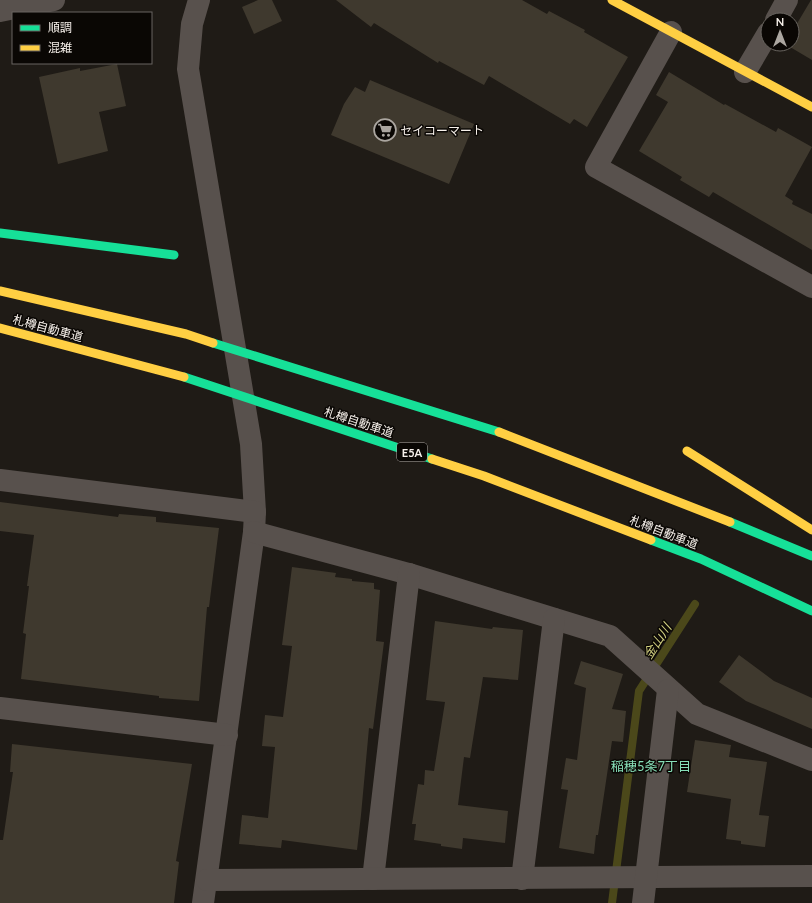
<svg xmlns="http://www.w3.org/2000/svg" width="812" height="903" font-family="Lato,'Noto Sans JP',sans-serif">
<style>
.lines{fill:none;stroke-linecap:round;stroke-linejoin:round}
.stream{stroke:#4b481a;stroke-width:8}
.building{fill:#3f392e}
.street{stroke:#58514d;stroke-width:22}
.fast{stroke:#16e098;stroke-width:9}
.slow{stroke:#ffcf43;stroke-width:9}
.labels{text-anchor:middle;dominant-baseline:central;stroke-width:3;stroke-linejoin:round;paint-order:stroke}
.shield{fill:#0a0704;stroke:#b0aba6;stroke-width:1}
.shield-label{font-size:11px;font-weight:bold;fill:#f7f1eb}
.poi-label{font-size:12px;fill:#f7f1eb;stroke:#0a0704;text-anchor:start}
.street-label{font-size:12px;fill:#f7f1eb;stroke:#0a0704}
.water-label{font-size:13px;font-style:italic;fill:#d1cf80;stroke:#0a0704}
.neighbourhood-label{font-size:13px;fill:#87deb8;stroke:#0a0704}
</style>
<rect width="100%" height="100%" fill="#1f1b16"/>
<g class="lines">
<path class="stream" d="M612 903 639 691 695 604"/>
</g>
<g class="building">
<path d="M258 0H272L282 21 254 34 242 7Z"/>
<path d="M336 0H522L547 14 549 11 585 30 584 32 628 57 587 127 574 119 570 124 489 76 484 85 439 61 438 63 374 23 371 27Z"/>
<path d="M811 0H812V60L785 44H792V32Z"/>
<path d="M117 64 126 106 99 112 108 151 58 164 39 77 80 68V71Z"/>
<path d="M669 72 724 105 725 104 776 132 778 128 812 147 785 196 793 201 792 204 812 214V250L713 192 709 197 680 180 682 177 639 151 668 102 656 95Z"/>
<path d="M370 80 474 124 449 184 331 135 344 104 355 87 365 92Z"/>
<path d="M0 502 118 517 119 514 156 517V522L219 528 209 607H207L199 701 159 698V696L21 679 26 634 23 633 29 586H27L34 535 0 531Z"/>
<path d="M292 567 336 573 335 577 352 579V581L374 583V589L380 590 376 641 384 642 373 729 369 728 361 815 357 850 282 840 281 848 239 844 242 815 268 818 275 747 262 746 265 715 283 717 292 646 282 645Z"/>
<path d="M435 621 492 629 493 627 523 630 518 680 483 677 470 758 464 757 458 805 508 811 505 843 463 838 462 849 441 846V844L414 840 416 824H412L418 784 424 785 425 770 434 771 445 702 426 700Z"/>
<path d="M739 655 774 681 812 698V729L746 701 719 682Z"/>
<path d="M581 661 623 674 612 709 626 711 623 742 612 741 598 835H596L594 854 559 848 568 790 561 789 566 758 577 760 586 688 574 684Z"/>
<path d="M695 740 731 745 729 757 767 762 759 815 769 816 765 847 741 844V841L726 839 731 799 687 792Z"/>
<path d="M12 744 192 764 176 861 179 862 174 903H0V840H3L13 772H10Z"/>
</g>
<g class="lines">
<g class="street">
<path d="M199 0 192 24 188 69 251 444 255 512 254 532 203 903"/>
<path d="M0 11 54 0"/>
<path d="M776 20 787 0"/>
<path d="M671 32 596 167 812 287"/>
<path d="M745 72 768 33"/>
<path d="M0 480 255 512"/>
<path d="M254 532 409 574 610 636 697 714 812 760"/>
<path d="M0 708 227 735"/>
<path d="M373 879 409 574"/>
<path d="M522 879 554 619"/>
<path d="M207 880 812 876"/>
<path d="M643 903 668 690"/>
</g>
<g class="fast">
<path d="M0 233 174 255"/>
<path d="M213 343 499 432"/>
<path d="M184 377 432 459"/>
<path d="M730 522 812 556"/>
<path d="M651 540 701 559 812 611"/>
</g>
<g class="slow">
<path d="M612 0 812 107"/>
<path d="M0 291 186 334 213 343"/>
<path d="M0 328 184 377"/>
<path d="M499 432 730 522"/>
<path d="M687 451 812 530"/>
<path d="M432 459 484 476 651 540"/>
</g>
</g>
<defs>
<g id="supermarket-ring" transform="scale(1.15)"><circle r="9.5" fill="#0a0704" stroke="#aba6a0" stroke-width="1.5"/><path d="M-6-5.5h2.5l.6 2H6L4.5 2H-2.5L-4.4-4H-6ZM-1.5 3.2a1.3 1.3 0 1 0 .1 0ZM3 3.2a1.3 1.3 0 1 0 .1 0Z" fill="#aba6a0"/></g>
</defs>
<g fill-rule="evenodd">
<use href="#supermarket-ring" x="385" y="130"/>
</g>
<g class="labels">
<rect class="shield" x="397" y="443" width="30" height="18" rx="3"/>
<g class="shield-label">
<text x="412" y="452">E5A</text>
</g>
<g class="poi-label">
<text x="400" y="130">セイコーマート</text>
</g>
<g class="street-label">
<text transform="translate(48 328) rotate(15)">札樽自動車道</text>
<text transform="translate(359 422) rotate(18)">札樽自動車道</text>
<text transform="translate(664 532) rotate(21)">札樽自動車道</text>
</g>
<g class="water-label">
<text transform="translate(657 641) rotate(-57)">金山川</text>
</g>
<g class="neighbourhood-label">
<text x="651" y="766">稲穂5条7丁目</text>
</g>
</g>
<rect x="12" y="12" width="140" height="52" fill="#0a0704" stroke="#696560"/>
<rect x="20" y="25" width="20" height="6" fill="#16e098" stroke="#696560"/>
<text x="48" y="32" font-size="12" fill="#f7f1eb">順調</text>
<rect x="20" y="45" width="20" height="6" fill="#ffcf43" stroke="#696560"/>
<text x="48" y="52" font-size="12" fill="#f7f1eb">混雑</text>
<g transform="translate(780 32)"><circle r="19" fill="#0a0704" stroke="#696560"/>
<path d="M0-3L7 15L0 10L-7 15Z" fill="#aba6a0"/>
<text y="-6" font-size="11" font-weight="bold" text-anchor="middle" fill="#f7f1eb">N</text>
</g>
</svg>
